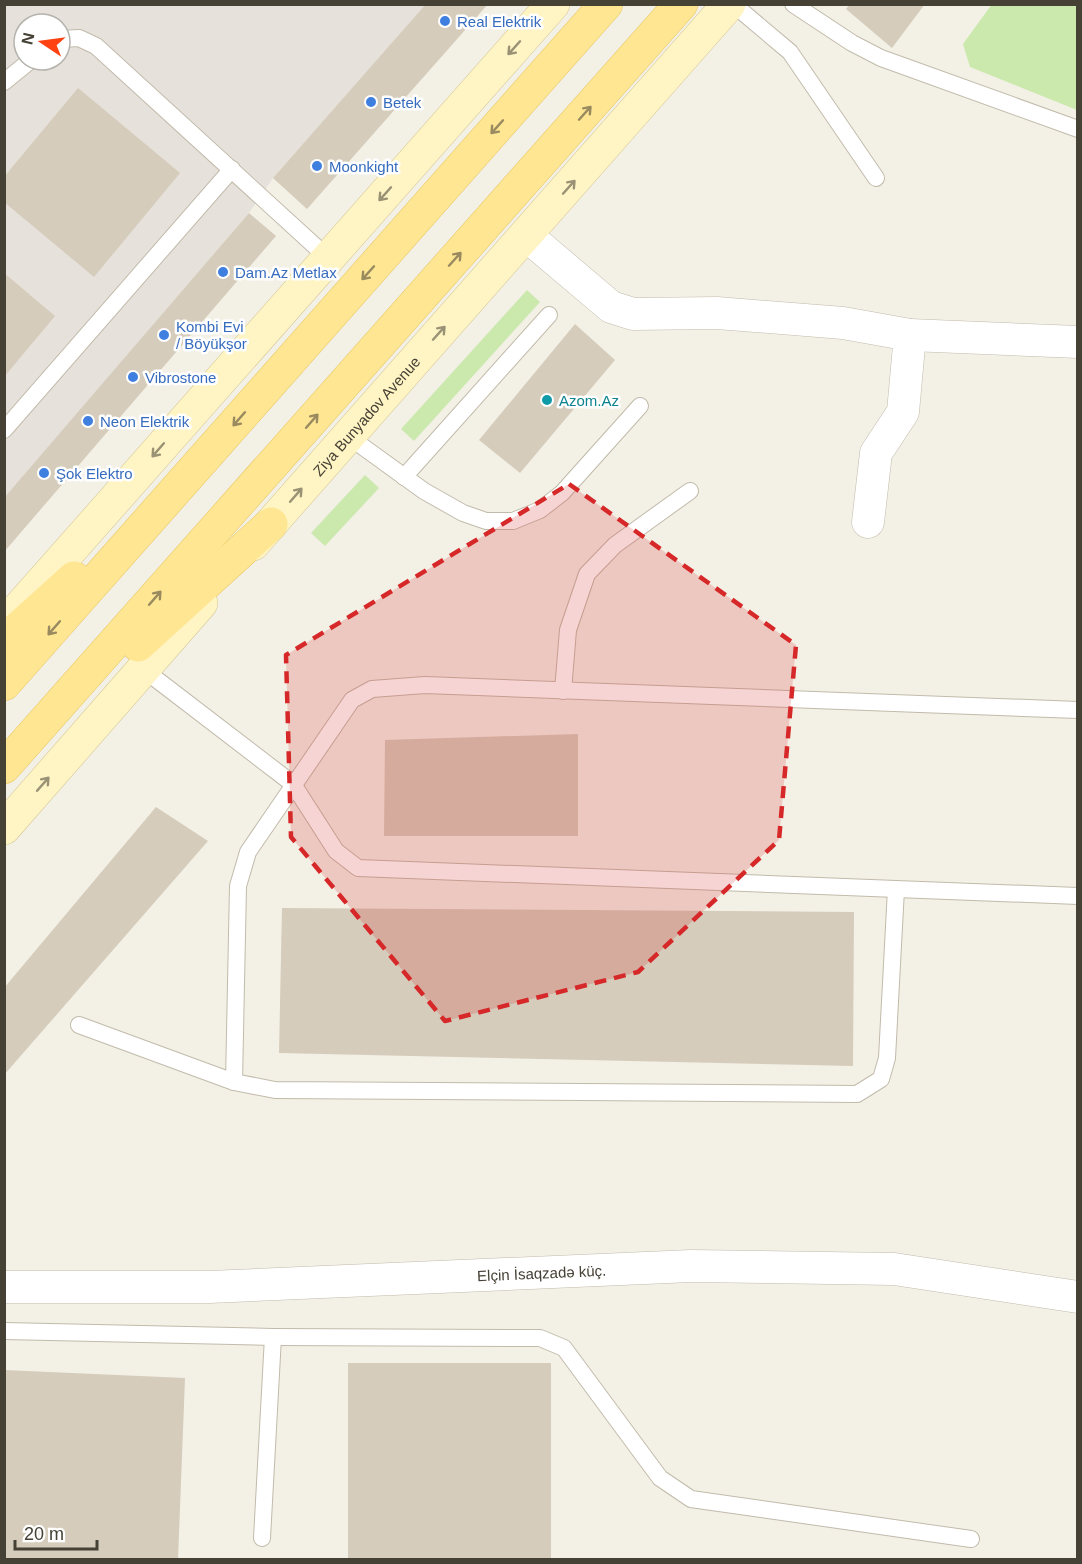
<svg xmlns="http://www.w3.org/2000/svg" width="1082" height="1564" font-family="Arial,sans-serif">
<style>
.industrial{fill:#e6e1db;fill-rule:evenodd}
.green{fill:#cbe9ad}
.building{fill:#d5ccbb}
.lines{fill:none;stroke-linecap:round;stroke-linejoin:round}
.service-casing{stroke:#c2bbab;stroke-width:18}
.minor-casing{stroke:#c2bbab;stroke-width:33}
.secondary-casing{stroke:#d5c794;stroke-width:34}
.primary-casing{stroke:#e7c660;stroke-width:34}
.service{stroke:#fff;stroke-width:16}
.minor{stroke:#fff;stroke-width:32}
.secondary{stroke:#fff4c4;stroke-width:33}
.primary{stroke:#ffe693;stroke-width:33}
.oneway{stroke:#999275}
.oneway2{stroke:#998b5f}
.marked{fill:#d62828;fill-opacity:0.2;stroke:#d62828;stroke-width:4.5;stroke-dasharray:12 8;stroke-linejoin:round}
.shop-dot{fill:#3f7fe0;stroke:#fff;stroke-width:2}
.culture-dot{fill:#0f9aa8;stroke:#fff;stroke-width:2}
.labels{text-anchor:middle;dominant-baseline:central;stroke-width:5;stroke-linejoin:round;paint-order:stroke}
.shop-label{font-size:15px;fill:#366cbe;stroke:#fff;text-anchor:start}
.culture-label{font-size:15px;fill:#0d838f;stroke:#fff;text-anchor:start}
.street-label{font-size:15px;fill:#464135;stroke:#fff}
</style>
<rect width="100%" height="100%" fill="#f3f0e6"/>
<path class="industrial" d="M5 5H426L273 178 249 213 5 498ZM24 24H60V60H24Z"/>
<g class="green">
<path d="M992 4 1077 5V110L970 67 963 44Z"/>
<path d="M527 290 540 302 414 441 401 429Z"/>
<path d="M365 475 379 488 325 546 311 533Z"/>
</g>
<g class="building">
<path d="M426 4H488L307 209 273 178Z"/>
<path d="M850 4H925L892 48 846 9Z"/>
<path d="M78 88 180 173 94 277 4 202V177Z"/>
<path d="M249 213 276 236 4 552V498Z"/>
<path d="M4 273 55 316 4 377Z"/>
<path d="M575 324 615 360 520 473 479 440Z"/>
<path d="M578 734V836H384L385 740Z"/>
<path d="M156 807 208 841 4 1075V988Z"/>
<path d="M282 908 854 912 853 1066 279 1053Z"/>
<rect x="348" y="1363" width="203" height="197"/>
<path d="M4 1370 185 1378 178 1560H4Z"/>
</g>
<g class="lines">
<g class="service-casing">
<g id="service">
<path d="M733 4 790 52 876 178"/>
<path d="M793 4 852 43 881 58 1078 129"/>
<path d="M60 39 79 38 96 46 328 258"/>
<path d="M4 82 31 60"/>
<path d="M4 430 232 169"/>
<path d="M348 436 424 491 463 513 486 521H513L540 510 562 493 640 406"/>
<path d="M404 477 549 315"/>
<path d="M143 669 293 784 336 851 358 868 1078 896"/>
<path d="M563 691 568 630 587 574 615 545 690 491"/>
<path d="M79 1025 234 1082 275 1090 857 1094 881 1079 887 1058 896 889"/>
<path d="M234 1082 238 886 248 852 352 700 372 689 425 685 1078 710"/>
<path d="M4 1331 273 1337 540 1338 564 1348 660 1478 691 1499 971 1539"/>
<path d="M262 1538 273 1337"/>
</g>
</g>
<g class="minor-casing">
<g id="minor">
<path d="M526 235 611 307 633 314 717 313 843 323 910 335 1078 342"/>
<path d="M868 522 876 453 903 412 910 335"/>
<path id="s1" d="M4 1287H209L691 1266 894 1269 1078 1297"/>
</g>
</g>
<g class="secondary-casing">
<g id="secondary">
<path id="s2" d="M253 544 729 4"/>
<path d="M4 625 553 4"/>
<path d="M4 828 201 603"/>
</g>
</g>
<g class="primary-casing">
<g id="primary">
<path d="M4 641 74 578"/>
<path d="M138 645 271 524"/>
<path d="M4 684 606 4"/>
<path d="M4 767 681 4"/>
</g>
</g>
<use href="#service" class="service"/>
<use href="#minor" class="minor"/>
<use href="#secondary" class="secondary"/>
<use href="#primary" class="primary"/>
</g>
<defs><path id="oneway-shaft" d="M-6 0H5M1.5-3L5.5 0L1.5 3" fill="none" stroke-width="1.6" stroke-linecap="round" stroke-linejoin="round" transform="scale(1.5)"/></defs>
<g class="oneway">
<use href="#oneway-shaft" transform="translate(514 48) rotate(132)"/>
<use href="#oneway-shaft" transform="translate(569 187) rotate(-48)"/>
<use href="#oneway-shaft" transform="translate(385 194) rotate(132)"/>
<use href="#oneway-shaft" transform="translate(439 333) rotate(-48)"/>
<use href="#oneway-shaft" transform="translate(158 450) rotate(131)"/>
<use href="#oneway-shaft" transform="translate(296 495) rotate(-49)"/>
<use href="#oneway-shaft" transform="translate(43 784) rotate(-49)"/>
</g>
<g class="oneway2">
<use href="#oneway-shaft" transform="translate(585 113) rotate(-48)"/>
<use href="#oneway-shaft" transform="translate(497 127) rotate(132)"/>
<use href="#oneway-shaft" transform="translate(455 259) rotate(-48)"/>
<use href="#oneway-shaft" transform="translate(368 273) rotate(132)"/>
<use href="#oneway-shaft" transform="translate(239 419) rotate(131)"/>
<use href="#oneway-shaft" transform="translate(312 421) rotate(-49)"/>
<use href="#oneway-shaft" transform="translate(155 598) rotate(-49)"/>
<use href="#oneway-shaft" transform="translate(54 628) rotate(131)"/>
</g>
<path class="marked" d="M569 484 796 645 779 840 638 972 445 1021 291 837 286 655Z"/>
<g class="shop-dot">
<circle cx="445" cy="21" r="6"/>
<circle cx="371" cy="102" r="6"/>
<circle cx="317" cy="166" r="6"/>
<circle cx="223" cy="272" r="6"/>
<circle cx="164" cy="335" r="6"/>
<circle cx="133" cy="377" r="6"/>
<circle cx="88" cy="421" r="6"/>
<circle cx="44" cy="473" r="6"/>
</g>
<circle class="culture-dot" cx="547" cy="400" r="6"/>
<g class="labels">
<g class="shop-label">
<text x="457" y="21">Real Elektrik</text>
<text x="383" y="102">Betek</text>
<text x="329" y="166">Moonkight</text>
<text x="235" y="272">Dam.Az Metlax</text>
<text x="176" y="326">Kombi Evi<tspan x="176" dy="17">/ Böyükşor</tspan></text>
<text x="145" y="377">Vibrostone</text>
<text x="100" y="421">Neon Elektrik</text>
<text x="56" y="473">Şok Elektro</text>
</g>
<g class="culture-label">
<text x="559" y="400">Azom.Az</text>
</g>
<g class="street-label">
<text stroke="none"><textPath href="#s2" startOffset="171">Ziya Bunyadov Avenue</textPath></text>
<text stroke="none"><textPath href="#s1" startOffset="538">Elçin İsaqzadə küç.</textPath></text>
</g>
</g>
<rect width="1082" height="1564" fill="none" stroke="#464135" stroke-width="12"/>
<g transform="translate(42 42) rotate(283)"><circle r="28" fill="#ffffff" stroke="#b5b3ae" stroke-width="1.5"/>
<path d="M0-4.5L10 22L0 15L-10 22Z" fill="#ff4211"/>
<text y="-9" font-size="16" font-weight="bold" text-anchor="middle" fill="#464135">N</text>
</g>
<path d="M15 1540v9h82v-9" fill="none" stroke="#464135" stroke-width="3"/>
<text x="24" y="1540" font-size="18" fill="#464135" stroke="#ffffff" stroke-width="4.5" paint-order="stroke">20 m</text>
</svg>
